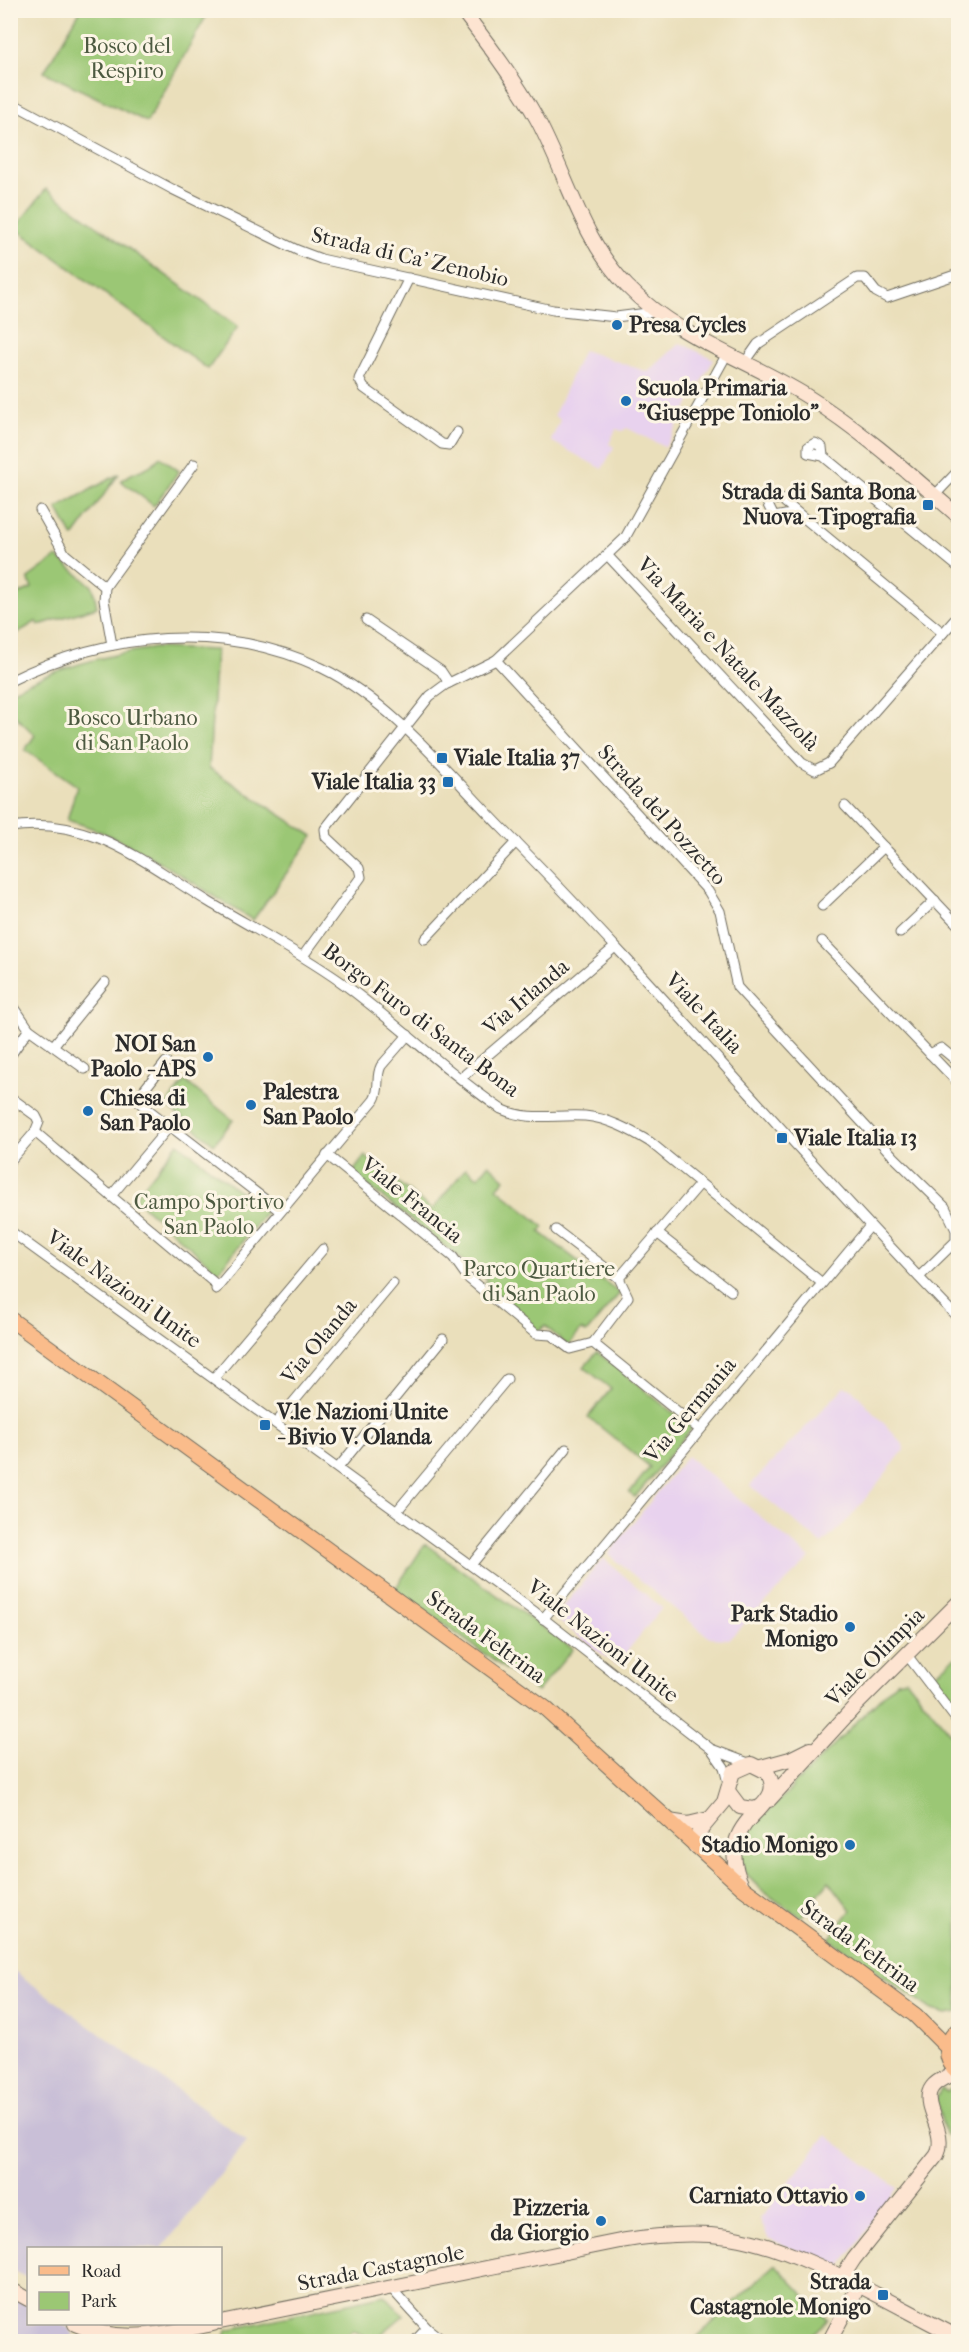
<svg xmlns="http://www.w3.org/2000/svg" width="969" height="2352" font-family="'IM FELL French Canon',serif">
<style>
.built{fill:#e8d2ee}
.industrial{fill:#c9bfd7}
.green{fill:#9bc774;stroke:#637950;stroke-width:1.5}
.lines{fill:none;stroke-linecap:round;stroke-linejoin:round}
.street-casing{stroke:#6e6a5d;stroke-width:11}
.secondary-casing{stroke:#6e6a5d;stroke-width:16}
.primary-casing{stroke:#6e6a5d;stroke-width:17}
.street{stroke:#fff;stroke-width:9}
.secondary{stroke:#fde4d1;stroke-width:14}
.primary{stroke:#fabc8b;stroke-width:15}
.poi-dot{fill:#1f6fb2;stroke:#fcf5e5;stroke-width:2}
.labels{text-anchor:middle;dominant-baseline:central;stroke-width:6;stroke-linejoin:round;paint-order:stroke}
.park-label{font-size:22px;fill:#4d5a41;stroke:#fcf5e5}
.street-label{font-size:22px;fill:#2b2b2b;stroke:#fcf5e5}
.poi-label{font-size:22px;font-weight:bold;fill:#2b2b2b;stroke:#fcf5e5;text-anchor:end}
</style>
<rect width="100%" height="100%" fill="#fcf5e5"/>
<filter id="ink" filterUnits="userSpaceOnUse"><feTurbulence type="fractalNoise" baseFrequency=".0167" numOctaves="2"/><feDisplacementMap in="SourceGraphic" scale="12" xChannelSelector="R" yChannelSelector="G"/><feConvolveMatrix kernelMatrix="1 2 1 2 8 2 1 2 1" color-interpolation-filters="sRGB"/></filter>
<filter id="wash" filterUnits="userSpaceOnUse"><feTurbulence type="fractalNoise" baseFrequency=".008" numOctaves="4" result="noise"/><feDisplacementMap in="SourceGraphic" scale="24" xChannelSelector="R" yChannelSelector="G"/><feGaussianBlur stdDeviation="1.35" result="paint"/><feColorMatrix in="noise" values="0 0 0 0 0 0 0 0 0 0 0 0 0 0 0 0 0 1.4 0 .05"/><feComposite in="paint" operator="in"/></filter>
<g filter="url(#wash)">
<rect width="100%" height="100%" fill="#eadfbb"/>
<g class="built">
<path d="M680 343 714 359 665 447 627 428 622 431 616 429 609 444 614 447 602 469 551 441 560 420 554 415 583 350 648 372Z"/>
<path d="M844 1387 852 1389 903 1444 904 1450 850 1518 822 1544 750 1485Z"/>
<path d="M687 1456 810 1558 729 1639 710 1638 608 1554Z"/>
<path d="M603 1558 662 1608 616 1665 556 1619V1615Z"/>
<path d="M826 2135 897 2188 839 2269 768 2238 760 2219Z"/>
</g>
<g class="industrial">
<path d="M10 1968 247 2141 162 2248H28V2278L11 2270Z"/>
<path d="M10 2295 28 2305V2324H61L69 2328 76 2341H11Z"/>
</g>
<g class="green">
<path d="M80 11H209L147 122 44 72Z"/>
<path d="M46 189 238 327 208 369 15 228Z"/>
<path d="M160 457 179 471 154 506 121 481C135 468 146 473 160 457Z"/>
<path d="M119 474 73 537 57 508Z"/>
<path d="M57 557 93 587 97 607 39 625 37 621 11 637V597L32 588 28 578Z"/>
<path d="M155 648 216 650 209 768 313 836 253 920C193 885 134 838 67 820L77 786 25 750 35 735 11 712V691C57 668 103 655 155 648Z"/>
<path d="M185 1081 233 1120 214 1144 166 1105Z"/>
<path d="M178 1143 266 1212 218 1272 134 1198Z"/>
<path d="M365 1156 432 1210 466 1168 478 1177 489 1164 505 1179 497 1188 544 1227 540 1232 620 1293 586 1333 581 1330 568 1346 545 1326 538 1332 483 1286 487 1280 352 1173Z"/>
<path d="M597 1352 692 1428 635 1497 629 1493 650 1467 588 1417 611 1389 584 1367Z"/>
<path d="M425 1544 573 1649 537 1692 395 1589Z"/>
<path d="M958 1655V1708L933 1676Z"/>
<path d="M906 1679 958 1743V2012L946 2014 932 2010 829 1939 851 1910 829 1881 801 1917C773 1897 722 1874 747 1832L792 1788V1784L800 1779 897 1681Z"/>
<path d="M953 2087 958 2088V2127L948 2136 945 2134 936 2099 941 2089 946 2092Z"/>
<path d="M775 2264 828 2320 806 2341H693Z"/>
<path d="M385 2295 404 2315 373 2341 353 2330 341 2341 224 2342 227 2330Z"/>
</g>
</g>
<g filter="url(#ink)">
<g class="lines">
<g class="street-casing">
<g id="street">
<path d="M10 102 172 189 297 250 321 259 553 310 616 317 655 312"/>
<path d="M409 278 359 379 364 388 442 444 449 445 457 432"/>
<path d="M728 352 625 538 496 660 708 891 720 911 737 987 895 1158 945 1207 956 1230V1241L919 1277"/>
<path d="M746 361 758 344 857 278H865L876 292 887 298 958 274"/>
<path d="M823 456 822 447 815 443 808 447V453L823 456 958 567"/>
<path d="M935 495 958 471"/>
<path d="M40 510 65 554 105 587"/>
<path d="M797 513 774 517 768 505 772 500 781 499 943 633"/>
<path d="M608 556 802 763 815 770 829 763 958 616"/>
<path d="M366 620 441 671 449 683"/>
<path d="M112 645 104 600 105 587 194 464"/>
<path d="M10 681C107 632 223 621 322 668 392 702 448 773 502 828 659 987 802 1158 958 1318"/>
<path d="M845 806 958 925"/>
<path d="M10 827C91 815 144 863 209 902 253 928 299 952 341 982 396 1022 445 1071 501 1109 530 1122 555 1114 585 1116 608 1118 630 1130 650 1142L822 1283"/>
<path d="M822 906 884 847"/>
<path d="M900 933 935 900"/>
<path d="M425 939 516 842"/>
<path d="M822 941 958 1083"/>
<path d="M303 956 361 877 359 868 326 837 325 829 430 696 445 685 496 660"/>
<path d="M10 1001 29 1029 10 1056"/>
<path d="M29 1029 85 1069"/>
<path d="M53 1046 105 982"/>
<path d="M930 1054 941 1048 958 1062"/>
<path d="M166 1062 136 1100 280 1211"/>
<path d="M462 1077 615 947"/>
<path d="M10 1097 36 1116 39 1122 35 1132 10 1161"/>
<path d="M35 1132 218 1286"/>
<path d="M327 1155 453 1257 468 1278 536 1334 551 1335 570 1349 593 1343 699 1429"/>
<path d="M111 1196 169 1127"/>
<path d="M556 1230 619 1278"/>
<path d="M10 1231 535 1612 711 1749 751 1764"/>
<path d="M657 1233 731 1291"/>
<path d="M216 1289 374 1100C381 1089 375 1078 381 1066L408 1035"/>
<path d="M593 1343 628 1297 619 1278 699 1185"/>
<path d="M214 1378 323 1249"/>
<path d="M276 1423 393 1283"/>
<path d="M338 1468 443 1339"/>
<path d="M397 1511 507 1379"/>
<path d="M471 1565 566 1449"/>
<path d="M543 1619 870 1226"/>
<path d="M907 1655 958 1722"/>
<path d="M712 1750 724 1767 728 1783"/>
<path d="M391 2288 427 2328 445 2342"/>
<path d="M414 2342 427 2328"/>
</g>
</g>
<g class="secondary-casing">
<g id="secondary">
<path d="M462 10C489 45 516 81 537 119 567 175 582 240 627 286 676 337 746 359 805 395 860 429 909 473 958 516"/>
<path d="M761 1767 790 1759 810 1749"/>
<path d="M728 1791 740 1807 753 1809 760 1807"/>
<path d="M769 1800 857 1704 958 1603"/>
<path d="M669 1821 688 1824 709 1819"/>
<path d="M695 1846 699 1832 724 1802 733 1772 751 1764 767 1772C792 1812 708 1813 743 1888"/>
<path d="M841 2279 854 2259 937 2155C952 2123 897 2090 958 2073"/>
<path d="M10 2289 28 2299"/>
<path d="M220 2322 620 2241C656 2235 692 2232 729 2237 802 2248 891 2304 958 2337"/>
<path d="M75 2324C120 2345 167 2333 213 2324"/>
<path d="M829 2342 858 2287"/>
</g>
</g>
<g class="primary-casing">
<g id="primary">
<path d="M10 1319 545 1708 743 1888 915 2015 947 2047"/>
<path d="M958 2030C944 2042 944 2060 958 2072"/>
</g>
</g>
<use href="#street" class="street"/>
<use href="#secondary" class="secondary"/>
<use href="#primary" class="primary"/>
</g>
</g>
<g class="poi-dot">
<circle cx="617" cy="325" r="6"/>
<circle cx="626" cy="401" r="6"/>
<rect x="922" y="499" width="12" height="12" rx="3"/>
<rect x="436" y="752" width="12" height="12" rx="3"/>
<rect x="442" y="776" width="12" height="12" rx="3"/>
<circle cx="208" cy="1057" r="6"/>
<circle cx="251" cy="1105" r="6"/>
<circle cx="88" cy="1111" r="6"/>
<rect x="776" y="1132" width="12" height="12" rx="3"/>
<rect x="259" y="1419" width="12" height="12" rx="3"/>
<circle cx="850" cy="1627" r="6"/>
<circle cx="850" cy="1845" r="6"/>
<circle cx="860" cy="2196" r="6"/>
<circle cx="601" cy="2221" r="6"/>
<rect x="877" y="2289" width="12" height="12" rx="3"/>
</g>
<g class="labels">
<g class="park-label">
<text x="127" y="46">Bosco del<tspan x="127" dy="25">Respiro</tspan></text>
<text x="132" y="718">Bosco Urbano<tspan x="132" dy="25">di San Paolo</tspan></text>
<text x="209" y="1202">Campo Sportivo<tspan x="209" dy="25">San Paolo</tspan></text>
<text x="539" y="1269">Parco Quartiere<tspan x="539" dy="25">di San Paolo</tspan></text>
</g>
<g class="street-label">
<text transform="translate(410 257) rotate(13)">Strada di Ca' Zenobio</text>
<text transform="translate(728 654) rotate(47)">Via Maria e Natale Mazzolà</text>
<text transform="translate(662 815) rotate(48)">Strada del Pozzetto</text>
<text transform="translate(526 997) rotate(-40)">Via Irlanda</text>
<text transform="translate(704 1013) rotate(47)">Viale Italia</text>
<text transform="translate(421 1020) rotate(37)">Borgo Furo di Santa Bona</text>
<text transform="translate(412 1200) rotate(39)">Viale Francia</text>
<text transform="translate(124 1289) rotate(36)">Viale Nazioni Unite</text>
<text transform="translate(319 1341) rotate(-50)">Via Olanda</text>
<text transform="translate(690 1410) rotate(-50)">Via Germania</text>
<text transform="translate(486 1637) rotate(36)">Strada Feltrina</text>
<text transform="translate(603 1641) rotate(38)">Viale Nazioni Unite</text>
<text transform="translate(875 1657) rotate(-45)">Viale Olimpia</text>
<text transform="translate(860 1946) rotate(36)">Strada Feltrina</text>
<text transform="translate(381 2268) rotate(-11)">Strada Castagnole</text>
</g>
<g class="poi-label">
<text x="629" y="325" text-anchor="start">Presa Cycles</text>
<text x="638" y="388" text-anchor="start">Scuola Primaria<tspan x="638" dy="25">"Giuseppe Toniolo"</tspan></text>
<text x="916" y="492">Strada di Santa Bona<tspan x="916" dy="25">Nuova - Tipografia</tspan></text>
<text x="454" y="758" text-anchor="start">Viale Italia 37</text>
<text x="436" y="782">Viale Italia 33</text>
<text x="196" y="1044">NOI San<tspan x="196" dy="25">Paolo - APS</tspan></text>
<text x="263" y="1092" text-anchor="start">Palestra<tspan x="263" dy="25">San Paolo</tspan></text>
<text x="100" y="1098" text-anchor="start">Chiesa di<tspan x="100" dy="25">San Paolo</tspan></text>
<text x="794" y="1138" text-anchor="start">Viale Italia 13</text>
<text x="277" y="1412" text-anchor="start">V.le Nazioni Unite<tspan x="277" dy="25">- Bivio V. Olanda</tspan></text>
<text x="838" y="1614">Park Stadio<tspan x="838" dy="25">Monigo</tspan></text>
<text x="838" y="1845">Stadio Monigo</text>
<text x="848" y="2196">Carniato Ottavio</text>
<text x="589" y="2208">Pizzeria<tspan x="589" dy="25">da Giorgio</tspan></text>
<text x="871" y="2282">Strada<tspan x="871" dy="25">Castagnole Monigo</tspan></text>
</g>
</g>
<rect width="969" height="2352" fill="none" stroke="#fcf5e5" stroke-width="36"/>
<rect x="27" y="2247" width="195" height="78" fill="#fcf5e5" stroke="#a8a49b" stroke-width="1.5"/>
<rect x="39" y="2266" width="30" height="9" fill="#fabc8b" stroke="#a8a49b" stroke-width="1.5"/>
<text x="81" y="2277" font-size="18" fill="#2b2b2b">Road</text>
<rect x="39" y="2292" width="30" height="18" fill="#9bc774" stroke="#a8a49b" stroke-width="1.5"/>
<text x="81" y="2307" font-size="18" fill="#2b2b2b">Park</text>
</svg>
